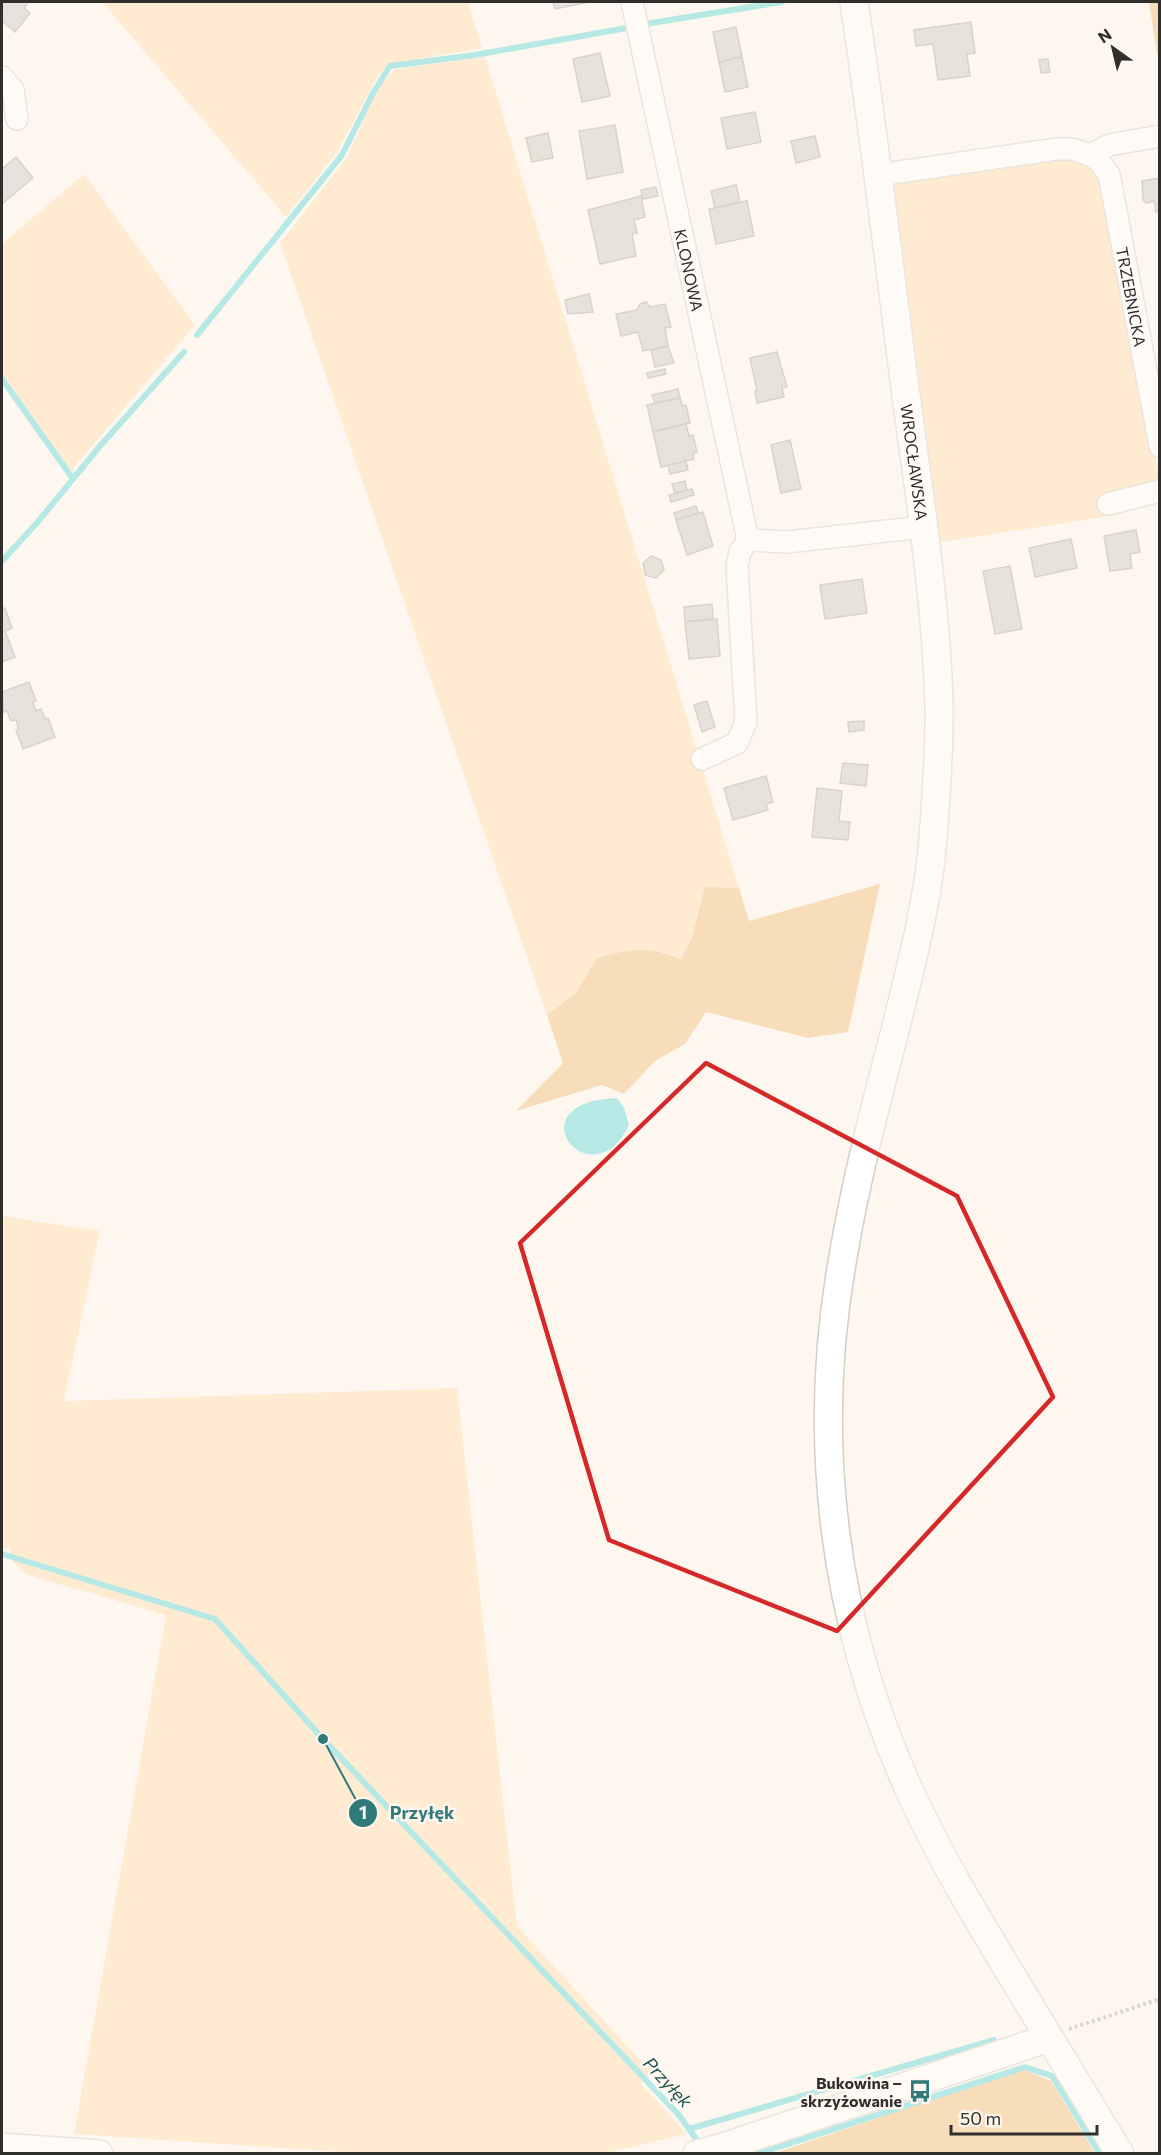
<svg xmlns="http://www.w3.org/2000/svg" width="1161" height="2155" font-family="Commissioner,sans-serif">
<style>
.green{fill:#fedbae}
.forest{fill:#f0bc75}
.water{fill:#60d7d7}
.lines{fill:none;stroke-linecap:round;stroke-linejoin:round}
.stream{stroke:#60d7d7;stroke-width:6}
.building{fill:#cdc7c0;stroke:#aba69f;stroke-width:1.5}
.minor-casing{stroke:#d4cec7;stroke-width:24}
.tertiary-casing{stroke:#d4cec7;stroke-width:30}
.path{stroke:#b3aea9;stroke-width:4;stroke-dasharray:3 3;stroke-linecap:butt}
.minor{stroke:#fff;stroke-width:21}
.tertiary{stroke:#fff;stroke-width:27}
.marked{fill:none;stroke:#d62828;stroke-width:4.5;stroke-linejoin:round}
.labels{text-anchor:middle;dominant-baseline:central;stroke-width:5;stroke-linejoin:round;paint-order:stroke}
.street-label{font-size:16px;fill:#312f2c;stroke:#fdf7f0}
.poi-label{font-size:16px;font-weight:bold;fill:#312f2c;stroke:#fdf7f0;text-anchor:end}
.water-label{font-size:18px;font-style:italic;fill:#1d5151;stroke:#fdf7f0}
.leader{fill:none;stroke:#317a7a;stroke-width:2}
.callout-dot{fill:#317a7a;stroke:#fdf7f0;stroke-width:2}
.mark-label{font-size:18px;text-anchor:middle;font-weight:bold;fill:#fff}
.callout-label{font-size:18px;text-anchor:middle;font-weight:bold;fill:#317a7a;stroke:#fdf7f0;stroke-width:5;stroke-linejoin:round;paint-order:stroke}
</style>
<rect width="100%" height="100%" fill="#fdf7f0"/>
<g class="green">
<path d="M102 2H468L482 48 390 64 378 75 337 153 286 217Z"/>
<path d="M485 57 739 888 705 887 690 942 681 959C650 944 629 950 597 958L576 993 547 1015 280 243 346 159 372 101 384 80 396 69Z"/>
<path d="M1079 155 1104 182 1159 476 1153 485 1104 500 1105 517 941 542 888 190 896 178Z"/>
<path d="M84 174 195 325 74 467 73 473 2 374V244Z"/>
<path d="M2 1216 100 1231 64 1401 457 1388 517 1926 651 2072 640 2083 687 2134 602 2154 355 2153 74 2134 166 1615 24 1574 14 1563 9 1549 2 1547Z"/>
</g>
<g class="forest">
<path d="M1149 2H1159V55H1157Z"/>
<path d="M880 884 848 1032 808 1038 706 1012 685 1044 655 1061 624 1094 602 1085 516 1111 563 1063 547 1015 576 993 597 958C633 949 646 945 681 959L691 940 705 887 739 888 749 921Z"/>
<path d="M1022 2069 1051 2081 1095 2153H775Z"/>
</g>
<path class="water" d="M617 1098 624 1108 629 1125C592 1203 510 1102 617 1098Z"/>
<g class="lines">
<g class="stream">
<path d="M645 24 782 2"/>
<path d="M197 335 342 155 373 93 390 66 475 55 632 27"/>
<path d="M2 379 73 479"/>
<path d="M2 561 36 524 100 446 184 352"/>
<path d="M2 1554 215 1619 323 1739 679 2115 702 2147"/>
<path d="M689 2129 994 2040"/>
<path d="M757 2154 1025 2067 1052 2076 1100 2154"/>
</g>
</g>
<g class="building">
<path d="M2 2H29L24 8 30 13 15 32 2 21Z"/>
<path d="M553 2H590L555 9Z"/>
<path d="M971 22 975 53 967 54 970 76 938 80 933 44 916 46 914 30Z"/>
<path d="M736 27 742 57 719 62 713 32Z"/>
<path d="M600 53 610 96 582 102 573 59Z"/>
<path d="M742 57 748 87 725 92 719 62Z"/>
<path d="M1048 59 1050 72 1041 73 1039 60Z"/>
<path d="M755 112 761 142 727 149 721 118Z"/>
<path d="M615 125 623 172 587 179 579 131Z"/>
<path d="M548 133 553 158 532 162 526 138Z"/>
<path d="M815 136 820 157 796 163 791 141Z"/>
<path d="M16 157 33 178 2 204V169Z"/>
<path d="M1160 178V211L1156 212 1154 201 1146 203 1143 200 1142 181Z"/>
<path d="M736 185 740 202 715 208 711 191Z"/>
<path d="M656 187 658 196 643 199 641 190Z"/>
<path d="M641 196 645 217 634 220 637 233 632 234 636 256 600 264 588 210Z"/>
<path d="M747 201 754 236 716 244 709 209Z"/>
<path d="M589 294 593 312 568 314 565 300Z"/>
<path d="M646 302 650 307 665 304 671 327 665 328 668 346 643 351 638 332 621 336 616 314 637 310 640 304Z"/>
<path d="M668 346 674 363 655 367 651 350Z"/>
<path d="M777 352 787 387 782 388 784 397 757 403 755 391H757L750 358Z"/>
<path d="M665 369 666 374 648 378 647 373Z"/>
<path d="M678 389 680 398 655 404 652 395Z"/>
<path d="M680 398 682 406 686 405 690 423 653 432 647 405Z"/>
<path d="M686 424 689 436 693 435 697 452 693 453 694 459 661 467 653 432Z"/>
<path d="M790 440 801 489 781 493 771 445Z"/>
<path d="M686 461 688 470 670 474 668 465Z"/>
<path d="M685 481 687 490 675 493 672 484Z"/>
<path d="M692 489 694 495 671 502 669 495Z"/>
<path d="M696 506 699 514 676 520 674 513Z"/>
<path d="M703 512 713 546 687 555 676 520Z"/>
<path d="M1136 530 1140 552 1130 554 1132 568 1110 571 1104 536Z"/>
<path d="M1071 539 1077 568 1035 577 1029 548Z"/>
<path d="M651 556 661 560 664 570 656 578 645 575 643 563Z"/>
<path d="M1010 566 1022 629 995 634 983 571Z"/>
<path d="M862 579 867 613 825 619 820 585Z"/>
<path d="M712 604 713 619 685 622 684 607Z"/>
<path d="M5 608 12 628 5 631 15 657 2 662V609Z"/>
<path d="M713 619H717L720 656 689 659 685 622Z"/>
<path d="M29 682 36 701 33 702 36 711 41 709 45 719 48 718 55 737 23 749 16 730 19 729 16 720 11 721 7 711 4 712 2 692Z"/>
<path d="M707 701 715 727 702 732 694 705Z"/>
<path d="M864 721V730L849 732 848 722Z"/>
<path d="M843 763 868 765 866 786 840 783Z"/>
<path d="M766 776 773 802 766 804 768 810 733 820 724 788Z"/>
<path d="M817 788 842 791 839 821 850 822 848 840 812 837Z"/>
</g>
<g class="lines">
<g class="minor-casing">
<g id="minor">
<path id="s1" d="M632 2 748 540 740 552 737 565 746 722 737 743 702 759"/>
<path d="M2 77 13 90 17 119"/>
<path id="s2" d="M1090 155 1098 160 1109 174 1160 446"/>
<path d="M878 175 1057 149H1072L1090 155 1109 145 1160 136"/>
<path d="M1108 504 1160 491"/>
<path d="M748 540 787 542 923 527"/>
</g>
</g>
<g class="tertiary-casing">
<g id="tertiary">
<path id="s3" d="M854 2C873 128 888 254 904 380 918 488 936 596 939 705 940 749 936 795 933 839 928 903 911 965 896 1027 876 1103 856 1179 843 1257 810 1440 833 1624 911 1794 941 1859 978 1920 1015 1981 1050 2038 1085 2096 1120 2154"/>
<path d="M2 2147 99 2154"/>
<path d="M697 2154 720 2148 1049 2038"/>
</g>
</g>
<path class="path" d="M1069 2029 1160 1999"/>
<use href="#minor" class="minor"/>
<use href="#tertiary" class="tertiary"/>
</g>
<path d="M0 0H1161V2155H0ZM706 1063 957 1196 1053 1397 837 1631 609 1540 520 1243Z" fill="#fdf7f0" fill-opacity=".55" fill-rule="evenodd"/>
<path class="marked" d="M706 1063 957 1196 1053 1397 837 1631 609 1540 520 1243Z"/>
<defs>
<g id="bus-bare" transform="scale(1.8)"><path d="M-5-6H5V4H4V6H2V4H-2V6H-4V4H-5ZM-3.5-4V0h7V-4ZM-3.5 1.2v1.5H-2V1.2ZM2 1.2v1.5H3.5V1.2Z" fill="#317a7a" stroke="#fdf7f0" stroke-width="2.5" paint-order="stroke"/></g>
</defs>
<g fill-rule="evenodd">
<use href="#bus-bare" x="920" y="2091"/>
</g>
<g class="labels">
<g class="street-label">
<text stroke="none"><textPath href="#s1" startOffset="274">KLONOWA</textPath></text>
<text stroke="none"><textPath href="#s2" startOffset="152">TRZEBNICKA</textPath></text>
<text stroke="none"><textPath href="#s3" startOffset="464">WROCŁAWSKA</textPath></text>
</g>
<g class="poi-label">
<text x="902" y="2082">Bukowina –<tspan x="902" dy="18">skrzyżowanie</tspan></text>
</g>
<g class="water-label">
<text transform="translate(668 2082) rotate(47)">Przyłęk</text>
</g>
</g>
<path class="leader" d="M323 1739L363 1813"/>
<g class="callout-dot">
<circle cx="323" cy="1739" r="6"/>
<circle cx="363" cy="1813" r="15"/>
</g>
<g class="mark-label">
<text x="363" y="1819">1</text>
</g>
<g class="callout-label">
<text x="422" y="1819">Przyłęk</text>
</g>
<rect width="1161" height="2155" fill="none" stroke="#312f2c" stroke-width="6"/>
<g transform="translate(1113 48) rotate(326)" stroke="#fdf7f0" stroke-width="4.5" paint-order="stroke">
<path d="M0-4.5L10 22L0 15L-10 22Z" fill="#312f2c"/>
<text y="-9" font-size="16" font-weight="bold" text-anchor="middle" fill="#312f2c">N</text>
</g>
<path d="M951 2125v9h146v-9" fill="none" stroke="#312f2c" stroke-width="3"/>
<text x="960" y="2125" font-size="18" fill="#312f2c" stroke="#fdf7f0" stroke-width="4.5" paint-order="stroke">50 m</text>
</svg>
